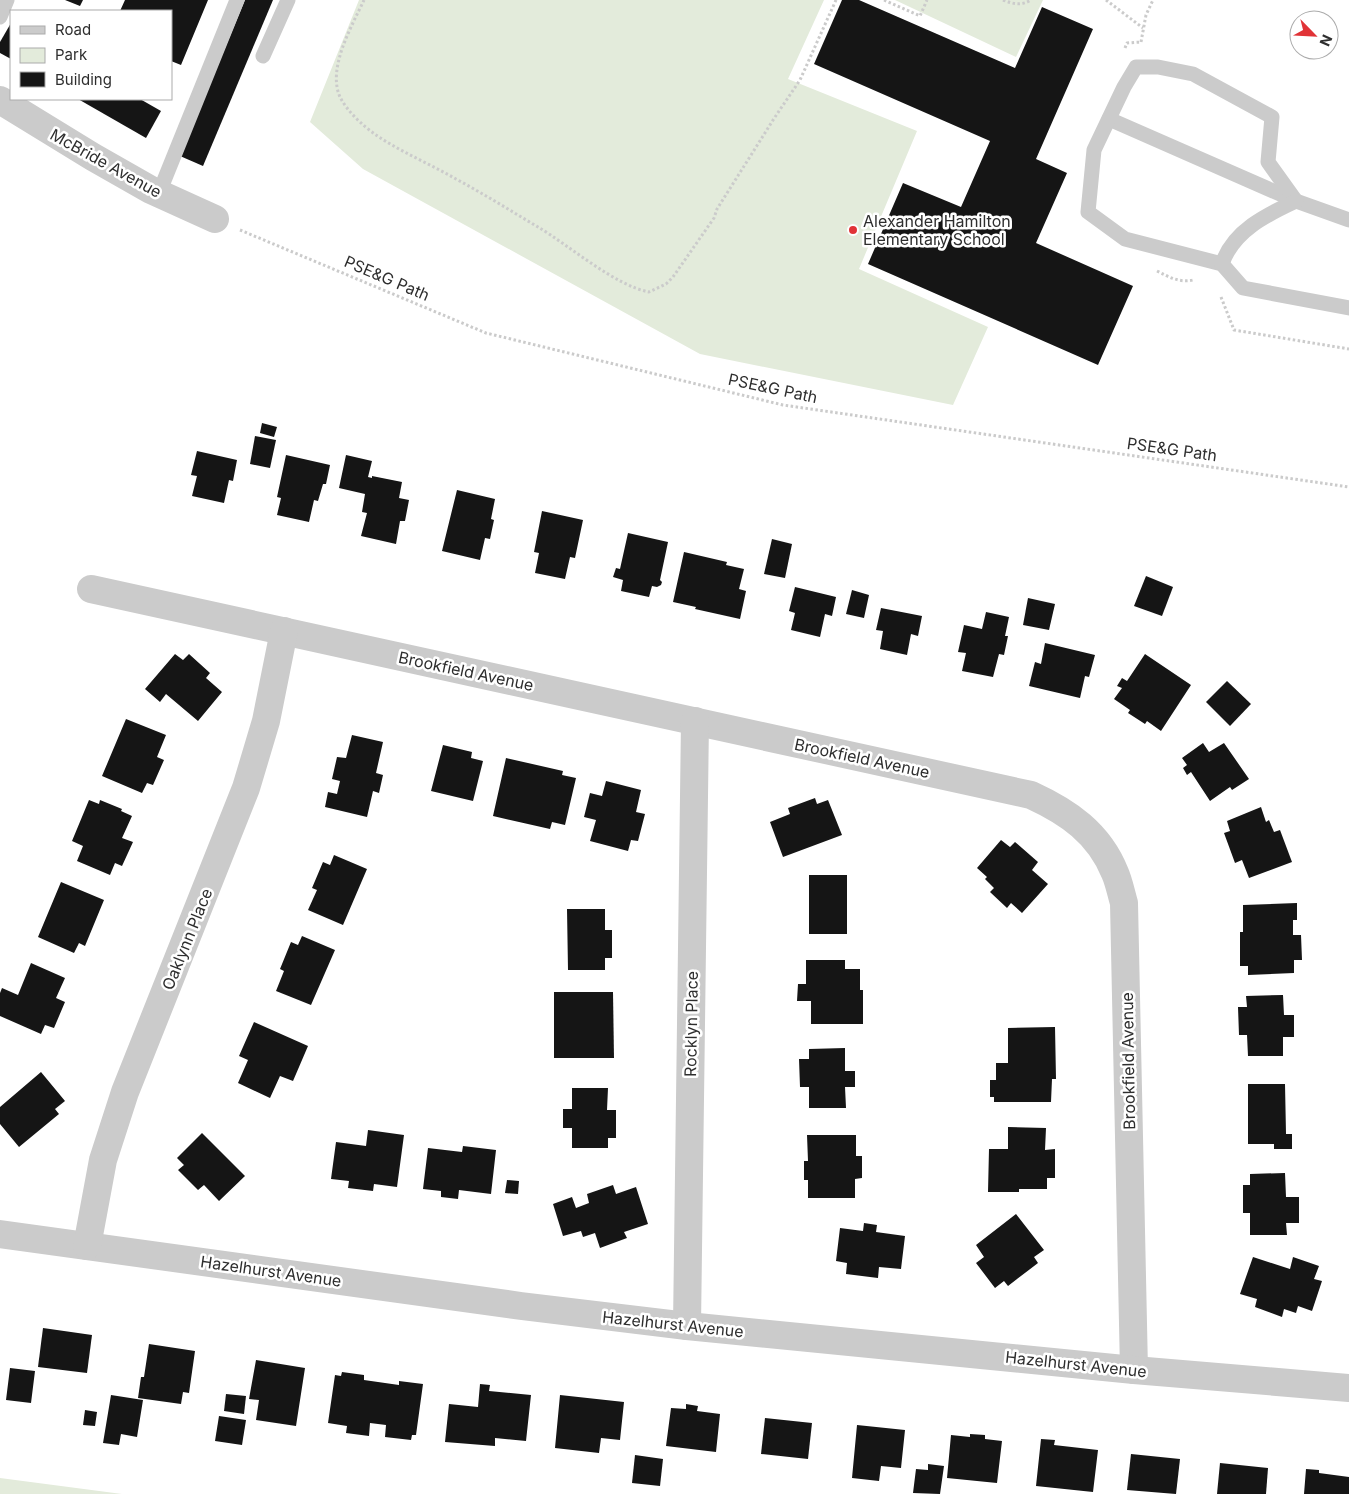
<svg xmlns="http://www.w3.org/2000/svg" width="1349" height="1494" font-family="Inter,sans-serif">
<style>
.green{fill:#e3ebdb}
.building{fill:#151515}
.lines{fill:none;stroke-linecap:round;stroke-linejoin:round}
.path{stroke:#cbcbcb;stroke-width:3;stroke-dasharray:2.5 2.5;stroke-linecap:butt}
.service{stroke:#cbcbcb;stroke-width:15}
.minor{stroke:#cbcbcb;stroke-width:28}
.poi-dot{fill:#e13337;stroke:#fff;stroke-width:2}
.labels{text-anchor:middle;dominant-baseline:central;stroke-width:5;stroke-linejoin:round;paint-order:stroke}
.street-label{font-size:16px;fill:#2e2e2e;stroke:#fff}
.poi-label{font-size:16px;fill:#2e2e2e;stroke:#fff;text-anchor:start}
</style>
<rect width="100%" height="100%" fill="#fff"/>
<g class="green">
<path d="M359 0H824L788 79 917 131 859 269 988 327 953 405 700 354 363 169 310 122Z"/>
<path d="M895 0H1043L1016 57Z"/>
<path d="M0 1478 122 1494H0Z"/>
</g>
<g class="building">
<path d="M65 0H83L80 6Z"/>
<path d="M125 0H208L181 65 171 61V11H120Z"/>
<path d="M245 0H273L203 166 180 156Z"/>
<path d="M842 0H859L1015 68 1042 7 1093 29 1036 159 1067 173 1036 243 1133 286 1098 365 868 264 903 183 961 207 990 141 814 64Z"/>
<path d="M11 23V59L0 53V42Z"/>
<path d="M78 99H140L161 111 146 138Z"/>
<path d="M262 423 277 427 274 437 260 433Z"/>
<path d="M255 436 276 440 270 468 250 464Z"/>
<path d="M197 451 237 460 233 481 229 480 224 503 192 496 197 476 191 475Z"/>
<path d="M286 455 330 465 326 484H323L318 501 314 500 309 522 277 515 281 498 277 497Z"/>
<path d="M346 455 372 461 368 477 372 478V476L402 482 399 498 409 500 405 521H400L396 544 361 536 367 513 362 512 365 494 339 488Z"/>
<path d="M457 490 495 499 491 519 494 520 490 539 485 538 480 560 442 551Z"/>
<path d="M542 511 583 520 575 558 570 557 565 579 535 573 539 553 534 552Z"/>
<path d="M628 533 668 542 660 580 662 582 661 585 657 587 652 586 649 597 621 591 623 580 613 577 616 568 620 569Z"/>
<path d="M772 539 792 544 785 578 764 574Z"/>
<path d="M684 552 727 562 726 565 744 569 739 589 746 591 740 619 695 609 696 607 673 602Z"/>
<path d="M1146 576 1173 587 1162 616 1134 606Z"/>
<path d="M795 587 836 597 832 616 825 614 820 637 791 630 795 613 789 611Z"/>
<path d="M852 590 869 595 864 618 846 614Z"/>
<path d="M1028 598 1055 604 1049 630 1023 625Z"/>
<path d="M881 608 922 616 918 636 911 634 907 655 880 649 883 631 876 630Z"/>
<path d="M986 612 1009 617 1005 636H1008L1004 655 999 654 993 677 962 671 966 653 958 652 964 625 982 629Z"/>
<path d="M1045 643 1095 655 1089 677 1085 676 1080 698 1029 686 1035 662 1041 664Z"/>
<path d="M175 654 183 660 189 654 210 673 206 678 222 692 198 721 166 694 160 702 145 689Z"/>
<path d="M1145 654 1191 685 1161 731 1147 721 1145 724 1128 713 1130 710 1114 699 1122 688 1117 686 1122 678 1127 681Z"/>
<path d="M1227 681 1251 704 1230 726 1206 702Z"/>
<path d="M126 719 166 735 157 757 164 760 153 785 147 783 142 793 102 776Z"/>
<path d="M352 735 383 742 376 773 383 775 379 793 373 791 367 817 325 807 328 792 337 794 340 781 332 779 337 757 346 758Z"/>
<path d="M1203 743 1209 752 1224 743 1249 779 1232 790 1230 787 1210 801 1191 772 1187 775 1183 768 1187 765 1182 758Z"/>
<path d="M443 745 472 752 471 758 483 761 473 801 431 791Z"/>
<path d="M506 758 563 771 562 775 576 778 565 825 552 822 550 829 493 816Z"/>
<path d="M606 781 641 790 636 812 645 814 638 841 631 840 628 851 590 841 596 820 584 817 590 793 602 796Z"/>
<path d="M815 798 817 804 828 800 842 835 783 857 770 822 790 814 788 808Z"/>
<path d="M89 800 99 804 100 800 122 809 121 811 132 816 122 838 133 842 122 866 115 863 110 875 77 861 83 846 72 841Z"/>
<path d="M1261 807 1266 822 1269 820 1274 832 1280 830 1292 862 1249 878 1242 860 1235 863 1224 833 1230 831 1227 821Z"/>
<path d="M1001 840 1010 847 1015 842 1038 862 1032 870 1048 884 1022 913 1011 903 1007 908 990 892 994 888 985 879 987 877 977 868Z"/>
<path d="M334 855 367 869 343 925 308 910 317 890 312 888 323 862 330 865Z"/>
<rect x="809" y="875" width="38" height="59"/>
<path d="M61 882 104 900 85 946 79 943 74 953 38 937Z"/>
<path d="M1297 903V920H1293V935H1301L1302 960H1294V973L1248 975V966H1240V932H1243V905Z"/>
<path d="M567 909H605V930H612V958H605V970H568Z"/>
<path d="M302 936 335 950 311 1005 276 991 284 971 280 969 291 942 298 945Z"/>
<path d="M806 960H845V969H860V990H863V1024H811V1001H797L798 984H806Z"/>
<path d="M31 963 65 978 56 998 65 1002 54 1028 45 1025 41 1034 0 1016V993L2 988 18 995Z"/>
<path d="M554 992H613L614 1058H554Z"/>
<path d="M1283 995 1284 1015H1294V1037H1283V1056H1248L1247 1035H1239L1238 1007H1247L1246 996Z"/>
<path d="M254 1022 308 1046 293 1081 280 1076 270 1098 238 1083 248 1060 239 1056Z"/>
<path d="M1055 1027 1056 1079H1052L1051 1102H994V1097H990V1080H996V1063H1008V1028Z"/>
<path d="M845 1048V1071H855V1087H845L846 1108H809V1087H800L799 1059H809V1049Z"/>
<path d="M41 1072 65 1101 55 1109 59 1114 19 1147 0 1124V1107Z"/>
<path d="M1248 1084H1285L1286 1134H1292V1149H1274V1144H1248Z"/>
<path d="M572 1088H608L607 1110H616V1138H608V1148H572V1128H563V1109H572Z"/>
<path d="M1008 1127 1046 1128 1045 1150 1055 1149V1178H1047V1189H1019V1192H988L989 1149H1008Z"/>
<path d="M368 1130 404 1135 397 1187 374 1184 373 1191 348 1188 349 1181 331 1179 336 1142 366 1146Z"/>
<path d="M202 1133 245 1176 219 1201 204 1185 198 1190 178 1170 184 1165 177 1158Z"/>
<path d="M807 1135H856V1156H862V1178L855 1179V1198H808V1180H804V1161H808Z"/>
<path d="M463 1146 496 1150 491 1194 459 1190 458 1199 441 1197V1191L423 1189 428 1148 462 1152Z"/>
<path d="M1285 1173 1286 1197H1299V1223H1286L1287 1235H1250V1213H1243V1185H1250V1174Z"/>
<path d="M507 1180 519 1181 518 1194 505 1193Z"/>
<path d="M613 1185 616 1194 636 1187 648 1224 624 1232 627 1238 600 1248 595 1233 583 1237 581 1231 563 1236 553 1204 572 1197 576 1208 589 1203 587 1194Z"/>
<path d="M1016 1214 1044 1250 1034 1257 1038 1263 1008 1286 1004 1281 995 1288 976 1263 984 1257 976 1245Z"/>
<path d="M864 1223 877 1225 876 1232 905 1236 901 1269 879 1267 878 1278 846 1274 847 1263 836 1261 840 1228 863 1231Z"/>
<path d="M1253 1257 1290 1269 1293 1257 1319 1266 1314 1279 1322 1281 1312 1311 1298 1306 1296 1313 1284 1309 1282 1317 1255 1307 1257 1299 1240 1294Z"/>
<path d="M43 1328 92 1335 87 1373 38 1367Z"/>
<path d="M149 1344 195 1351 189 1393 183 1392 181 1404 138 1398 141 1377H144Z"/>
<path d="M256 1360 305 1368 296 1426 256 1420 259 1400 249 1399Z"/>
<path d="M10 1368 35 1371 31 1403 6 1400Z"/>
<path d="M342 1372 364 1375V1380L399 1385V1381L423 1384 416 1435H412L411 1440 385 1437 386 1425 370 1423 369 1436 346 1433 347 1426 328 1423 335 1375 341 1376Z"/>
<path d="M480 1384 490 1385 489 1391 531 1395 526 1441 495 1438V1446L445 1442 449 1404 478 1407Z"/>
<path d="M226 1394 246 1396 244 1414 224 1411Z"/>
<path d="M111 1395 143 1400 137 1437 121 1434 119 1445 103 1443Z"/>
<path d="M560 1395 624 1402 620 1440 601 1438 599 1453 555 1448Z"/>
<path d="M686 1404 698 1406 697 1411 720 1414 716 1452 666 1446 671 1408 686 1409Z"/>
<path d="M85 1410 97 1412 95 1426 83 1425Z"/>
<path d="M219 1416 246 1420 242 1445 215 1441Z"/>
<path d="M765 1418 812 1423 808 1459 761 1454Z"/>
<path d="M857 1425 905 1430 901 1468 881 1466 879 1481 852 1478Z"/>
<path d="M970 1434 985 1435V1439L1002 1441 997 1483 947 1478 951 1435 970 1437Z"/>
<path d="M1041 1439 1055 1440 1054 1445 1098 1450 1093 1492 1036 1486Z"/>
<path d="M1131 1454 1180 1459 1176 1494 1127 1490Z"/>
<path d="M635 1455 663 1459 660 1486 632 1483Z"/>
<path d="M1220 1463 1268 1468 1266 1494H1217Z"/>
<path d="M928 1464 944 1466 940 1494 913 1493 916 1469 928 1470Z"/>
<path d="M1306 1469 1319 1470V1473L1349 1477V1494H1304Z"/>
</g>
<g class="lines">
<g class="path">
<path d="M364 0C352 26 327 68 340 97 347 111 363 126 376 135 401 152 430 164 456 179 484 194 511 211 538 227 570 246 614 285 649 292L666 284 673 277 714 218 717 209 775 117 800 80 836 0"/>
<path d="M884 0 920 16 927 0"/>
<path d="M1003 0C1013 4 1021 6 1031 0"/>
<path d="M1106 0 1143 28"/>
<path d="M1141 42 1146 15 1153 0"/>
<path d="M1125 48 1127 43 1141 42"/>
<path d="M240 230 486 333 783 405 1349 487"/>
<path d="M1157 271C1169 277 1179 283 1193 280"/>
<path d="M1221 297 1234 330 1349 349"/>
</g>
<g class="service">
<path d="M0 17 7 0"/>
<path d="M263 56 288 0"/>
<path d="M1109 119 1296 201 1349 220"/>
<path d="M159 193 237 0"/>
<path d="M1296 201 1268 162 1272 117 1193 74 1158 67H1136L1124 87 1094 150 1088 212 1125 239 1222 264 1243 288 1349 308"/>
<path d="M1222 264C1233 231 1266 215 1296 201"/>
</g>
<g class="minor">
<path d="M0 100 93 157 151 190 215 219"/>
<path d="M91 589 1031 795C1068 812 1099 833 1115 873 1119 882 1121 893 1124 903L1134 1370"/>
<path d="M0 1234 521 1306 687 1326 1134 1370 1349 1388"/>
<path d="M87 1246 103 1160 125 1092 246 788 266 721 284 631"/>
<path d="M687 1326 695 721"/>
</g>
</g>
<circle class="poi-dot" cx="853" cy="230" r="5"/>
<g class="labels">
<g class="street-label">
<text transform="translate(106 163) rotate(29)">McBride Avenue</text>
<text transform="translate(387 278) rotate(23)">PSE&amp;G Path</text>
<text transform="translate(773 388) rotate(12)">PSE&amp;G Path</text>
<text transform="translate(1172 449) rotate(8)">PSE&amp;G Path</text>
<text transform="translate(466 671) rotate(12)">Brookfield Avenue</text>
<text transform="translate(862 758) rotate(12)">Brookfield Avenue</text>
<text transform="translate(187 939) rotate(-68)">Oaklynn Place</text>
<text transform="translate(691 1024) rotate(-89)">Rocklyn Place</text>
<text transform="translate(1128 1061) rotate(-91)">Brookfield Avenue</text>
<text transform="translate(271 1271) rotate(8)">Hazelhurst Avenue</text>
<text transform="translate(673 1324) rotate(6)">Hazelhurst Avenue</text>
<text transform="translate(1076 1364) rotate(6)">Hazelhurst Avenue</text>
</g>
<g class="poi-label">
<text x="863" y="221">Alexander Hamilton<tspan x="863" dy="18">Elementary School</tspan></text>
</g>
</g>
<rect x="10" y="10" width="162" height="90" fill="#ffffff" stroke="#ababab"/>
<rect x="20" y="26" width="25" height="8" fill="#cbcbcb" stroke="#ababab"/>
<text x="55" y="35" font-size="15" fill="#2e2e2e">Road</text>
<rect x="20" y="48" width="25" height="15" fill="#e3ebdb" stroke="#ababab"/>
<text x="55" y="60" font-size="15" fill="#2e2e2e">Park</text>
<rect x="20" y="72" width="25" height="15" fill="#151515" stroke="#ababab"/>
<text x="55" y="85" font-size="15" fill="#2e2e2e">Building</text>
<g transform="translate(1314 35) rotate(114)"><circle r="24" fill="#ffffff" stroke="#ababab"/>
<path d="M0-4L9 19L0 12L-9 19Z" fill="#e13337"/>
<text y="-8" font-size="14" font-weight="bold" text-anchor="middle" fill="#2e2e2e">N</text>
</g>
</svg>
